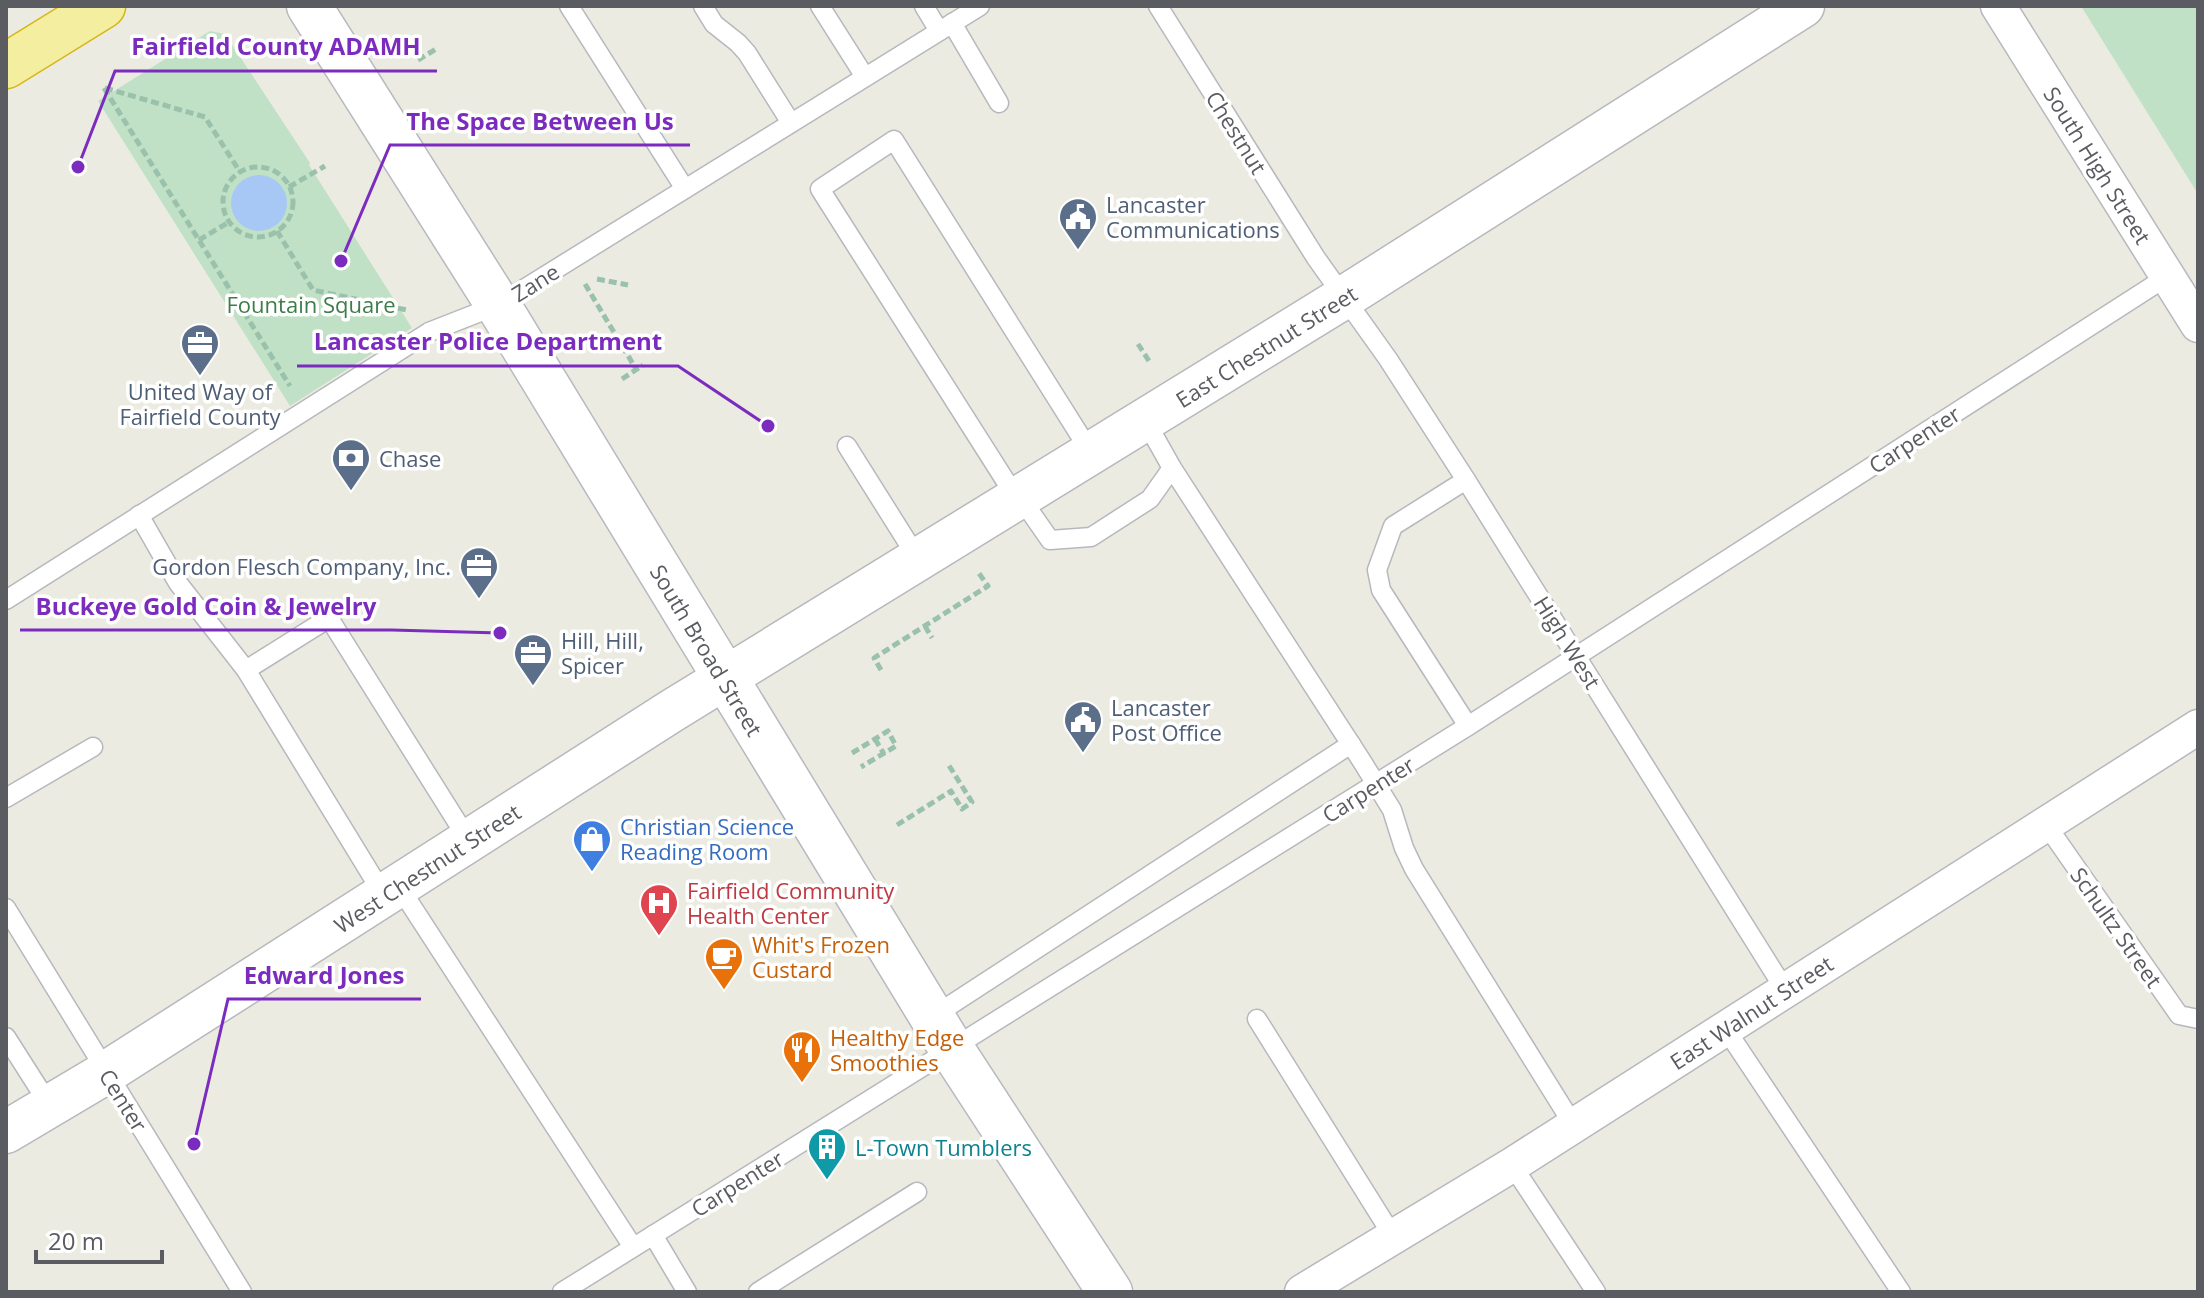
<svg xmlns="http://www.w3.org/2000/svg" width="2204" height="1298" font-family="'Open Sans',sans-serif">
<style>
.green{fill:#c0e1c5}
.water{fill:#a7c8f5}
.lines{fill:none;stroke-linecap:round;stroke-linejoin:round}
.service-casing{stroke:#b7b8bd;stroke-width:21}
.minor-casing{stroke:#b7b8bd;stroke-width:37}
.tertiary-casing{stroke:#b7b8bd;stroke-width:45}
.secondary-casing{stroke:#b7b9bf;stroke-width:47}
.trunk-casing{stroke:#d5b718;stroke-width:47}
.path{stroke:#9ac1ab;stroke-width:5;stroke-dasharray:8 4;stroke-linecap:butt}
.service{stroke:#fff;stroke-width:18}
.minor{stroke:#fff;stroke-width:34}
.tertiary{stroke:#fff;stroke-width:42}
.secondary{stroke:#fff;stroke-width:44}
.trunk{stroke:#f4eea0;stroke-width:44}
.labels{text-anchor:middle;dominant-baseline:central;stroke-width:7;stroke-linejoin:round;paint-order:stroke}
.street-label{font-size:22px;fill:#5a5c61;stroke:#fff}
.service-label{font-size:22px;fill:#4e5e75;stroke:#fff;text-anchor:start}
.park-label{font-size:22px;fill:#3d7d49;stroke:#fff}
.shop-label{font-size:22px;fill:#366cbe;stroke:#fff;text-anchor:start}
.health-label{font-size:22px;fill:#be3a42;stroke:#fff;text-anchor:start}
.food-label{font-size:22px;fill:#c56008;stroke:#fff;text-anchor:start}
.culture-label{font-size:22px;fill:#0d838f;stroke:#fff;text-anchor:start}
.leader{fill:none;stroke:#7b2cbf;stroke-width:3}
.callout-dot{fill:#7b2cbf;stroke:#fff;stroke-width:3}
.callout-label{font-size:24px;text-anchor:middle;font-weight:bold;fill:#7b2cbf;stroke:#fff;stroke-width:7;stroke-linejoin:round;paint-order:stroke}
</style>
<rect width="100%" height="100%" fill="#ebebe2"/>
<g class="green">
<path d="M2081 6H2198V194Z"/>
<path d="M210 31 225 34 310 163 309 165 412 328 290 406 98 101Z"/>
</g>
<circle class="water" cx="259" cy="203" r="28"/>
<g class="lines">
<g class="service-casing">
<g id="service">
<path d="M569 6 685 189"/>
<path d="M703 6 714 24 738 43 747 53 791 123"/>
<path d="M820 6 865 77"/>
<path d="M924 6 939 31"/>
<path d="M1158 6 1316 258 1388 359 1466 480 1785 990"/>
<path d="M952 23 999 103"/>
<path d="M1145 420 1172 468 1363 763 1392 810 1404 848 1414 869 1574 1126"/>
<path d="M847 446 918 559"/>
<path d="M1466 480 1393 526 1377 570 1381 590 1468 726"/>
<path d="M1020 497 1050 540 1091 537 1150 499 1172 468"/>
<path d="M1017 499 820 189 894 140 1091 453"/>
<path d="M139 515 178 583 246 670 383 894"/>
<path d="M6 600 429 332 498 305 980 6"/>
<path d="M246 670 329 618 469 841"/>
<path d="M6 798 93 747"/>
<path d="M2045 823 2179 1015 2198 1019"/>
<path d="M398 885 633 1247"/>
<path d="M6 908 242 1292"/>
<path d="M932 1017 1351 744"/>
<path d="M1257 1019 1394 1238"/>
<path d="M1725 1028 1901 1292"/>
<path d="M6 1037 50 1106"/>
<path d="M1512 1165 1596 1292"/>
<path d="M653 1235 687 1292"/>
<path d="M562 1292 1468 726 2168 276"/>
<path d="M758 1292 917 1192"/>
</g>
</g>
<g class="minor-casing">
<g id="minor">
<path d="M1998 6 2198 325"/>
<path d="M1302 1292 1512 1165 2198 727"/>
</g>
</g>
<g class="tertiary-casing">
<path id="tertiary" d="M6 1132 107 1072 673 710 1343 298 1803 6"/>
</g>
<g class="secondary-casing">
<path id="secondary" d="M309 6 498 305 951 1048 1110 1292"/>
</g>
<g class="trunk-casing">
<path id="trunk" d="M6 66 103 6"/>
</g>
<g class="path">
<path d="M418 60 436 49"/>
<path d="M104 88 290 386"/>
<path d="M105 88 205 117 240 172"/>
<circle cx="258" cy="202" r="35"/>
<path d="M289 187 325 166"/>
<path d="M277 231 313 290 407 310"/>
<path d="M199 240 229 222"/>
<path d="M597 279 628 285"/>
<path d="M585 284 636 369"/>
<path d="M1138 344 1151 364"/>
<path d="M622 379 643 365"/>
<path d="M925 626 932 638"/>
<path d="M881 670 874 658 988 586 978 572"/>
<path d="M875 739 884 754"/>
<path d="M852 753 888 731 896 746 861 767"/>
<path d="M897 825 951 791 962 809 972 802 948 764"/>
</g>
<use href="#service" class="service"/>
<use href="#minor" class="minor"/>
<use href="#tertiary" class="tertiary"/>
<use href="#secondary" class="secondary"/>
<use href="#trunk" class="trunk"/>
</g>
<defs>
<g id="civic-pin" transform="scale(2)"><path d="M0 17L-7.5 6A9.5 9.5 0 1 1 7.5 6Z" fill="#5c6f8a" stroke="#fff"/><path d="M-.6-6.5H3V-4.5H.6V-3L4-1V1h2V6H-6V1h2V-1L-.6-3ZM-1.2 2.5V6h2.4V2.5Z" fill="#fff"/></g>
<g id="office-pin" transform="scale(2)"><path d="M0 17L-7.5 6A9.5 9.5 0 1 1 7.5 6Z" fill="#5c6f8a" stroke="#fff"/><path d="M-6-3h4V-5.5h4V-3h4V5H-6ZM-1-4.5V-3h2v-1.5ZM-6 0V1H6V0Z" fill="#fff"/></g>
<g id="bank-pin" transform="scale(2)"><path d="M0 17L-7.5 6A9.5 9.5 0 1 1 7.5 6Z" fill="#5c6f8a" stroke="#fff"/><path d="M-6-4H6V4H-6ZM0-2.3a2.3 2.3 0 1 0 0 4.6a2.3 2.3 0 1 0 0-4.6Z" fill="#fff"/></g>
<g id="shop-pin" transform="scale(2)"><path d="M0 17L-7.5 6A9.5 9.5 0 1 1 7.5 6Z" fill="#3f7fe0" stroke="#fff"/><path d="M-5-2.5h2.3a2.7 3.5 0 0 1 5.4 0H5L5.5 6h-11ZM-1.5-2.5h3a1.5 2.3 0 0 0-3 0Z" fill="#fff"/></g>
<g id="hospital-pin" transform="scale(2)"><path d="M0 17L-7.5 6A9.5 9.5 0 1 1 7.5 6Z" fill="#e0444e" stroke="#fff"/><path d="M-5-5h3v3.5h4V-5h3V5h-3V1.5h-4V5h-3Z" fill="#fff"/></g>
<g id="cafe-pin" transform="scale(2)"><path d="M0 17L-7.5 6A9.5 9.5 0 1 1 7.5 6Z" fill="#e8710a" stroke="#fff"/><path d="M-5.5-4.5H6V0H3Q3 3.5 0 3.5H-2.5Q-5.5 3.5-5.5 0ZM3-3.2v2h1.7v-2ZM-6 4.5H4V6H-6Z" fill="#fff"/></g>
<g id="restaurant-pin" transform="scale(2)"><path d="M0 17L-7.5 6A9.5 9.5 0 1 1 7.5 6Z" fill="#e8710a" stroke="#fff"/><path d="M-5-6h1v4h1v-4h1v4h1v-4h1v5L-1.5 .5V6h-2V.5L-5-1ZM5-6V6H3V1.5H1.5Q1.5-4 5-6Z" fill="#fff"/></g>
<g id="building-pin" transform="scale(2)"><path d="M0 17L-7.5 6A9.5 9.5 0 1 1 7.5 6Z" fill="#0f9aa8" stroke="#fff"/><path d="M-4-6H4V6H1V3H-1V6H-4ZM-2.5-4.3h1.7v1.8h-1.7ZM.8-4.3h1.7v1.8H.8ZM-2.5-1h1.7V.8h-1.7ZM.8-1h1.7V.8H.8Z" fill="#fff"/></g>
</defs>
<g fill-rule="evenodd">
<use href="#civic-pin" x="1078" y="217"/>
<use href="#office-pin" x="200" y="343"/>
<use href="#bank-pin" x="351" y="458"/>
<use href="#office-pin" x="479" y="566"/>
<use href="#office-pin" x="533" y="653"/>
<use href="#civic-pin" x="1083" y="720"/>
<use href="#shop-pin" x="592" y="839"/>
<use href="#hospital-pin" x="659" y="903"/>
<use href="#cafe-pin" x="724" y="957"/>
<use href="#restaurant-pin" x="802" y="1050"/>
<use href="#building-pin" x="827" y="1147"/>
</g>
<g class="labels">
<g class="street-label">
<text transform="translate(1237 132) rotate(58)">Chestnut</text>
<text transform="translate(2098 165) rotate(58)">South High Street</text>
<text transform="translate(535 282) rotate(-32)">Zane</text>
<text transform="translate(1266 346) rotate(-32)">East Chestnut Street</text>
<text transform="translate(1914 439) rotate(-33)">Carpenter</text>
<text transform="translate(1568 642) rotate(58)">High West</text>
<text transform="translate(707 650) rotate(59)">South Broad Street</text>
<text transform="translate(1368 789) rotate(-32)">Carpenter</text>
<text transform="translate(427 868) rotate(-33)">West Chestnut Street</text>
<text transform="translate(2117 927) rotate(55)">Schultz Street</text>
<text transform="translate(1751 1012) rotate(-33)">East Walnut Street</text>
<text transform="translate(124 1100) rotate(58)">Center</text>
<text transform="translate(737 1183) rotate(-32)">Carpenter</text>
</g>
<g class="service-label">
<text x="1106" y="204">Lancaster<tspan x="1106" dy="25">Communications</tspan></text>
<text x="200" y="391" text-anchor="middle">United Way of<tspan x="200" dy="25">Fairfield County</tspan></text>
<text x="379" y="458">Chase</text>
<text x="451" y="566" text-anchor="end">Gordon Flesch Company, Inc.</text>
<text x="561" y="640">Hill, Hill,<tspan x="561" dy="25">Spicer</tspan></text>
<text x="1111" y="707">Lancaster<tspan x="1111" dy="25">Post Office</tspan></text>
</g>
<g class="park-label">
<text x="311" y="304">Fountain Square</text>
</g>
<g class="shop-label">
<text x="620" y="826">Christian Science<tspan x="620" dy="25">Reading Room</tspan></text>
</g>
<g class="health-label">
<text x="687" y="890">Fairfield Community<tspan x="687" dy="25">Health Center</tspan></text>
</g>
<g class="food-label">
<text x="752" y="944">Whit's Frozen<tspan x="752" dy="25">Custard</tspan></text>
<text x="830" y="1037">Healthy Edge<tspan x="830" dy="25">Smoothies</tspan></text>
</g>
<g class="culture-label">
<text x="855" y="1147">L-Town Tumblers</text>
</g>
</g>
<path class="leader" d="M78 167L115 71H437M341 261L390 145H690M768 426L678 366H297M500 633L392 630H20M194 1144L228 999H421"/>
<g class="callout-dot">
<circle cx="78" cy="167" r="8"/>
<circle cx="341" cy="261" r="8"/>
<circle cx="768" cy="426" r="8"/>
<circle cx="500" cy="633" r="8"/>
<circle cx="194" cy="1144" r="8"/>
</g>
<g class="callout-label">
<text x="276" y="55">Fairfield County ADAMH</text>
<text x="540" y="130">The Space Between Us</text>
<text x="488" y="350">Lancaster Police Department</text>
<text x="206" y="615">Buckeye Gold Coin &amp; Jewelry</text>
<text x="324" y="984">Edward Jones</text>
</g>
<rect width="2204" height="1298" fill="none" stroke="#5a5c61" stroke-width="16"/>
<path d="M36 1250v12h126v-12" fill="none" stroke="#5a5c61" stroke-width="4"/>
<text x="48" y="1250" font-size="24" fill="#5a5c61" stroke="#ffffff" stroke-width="6" paint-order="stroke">20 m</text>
</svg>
